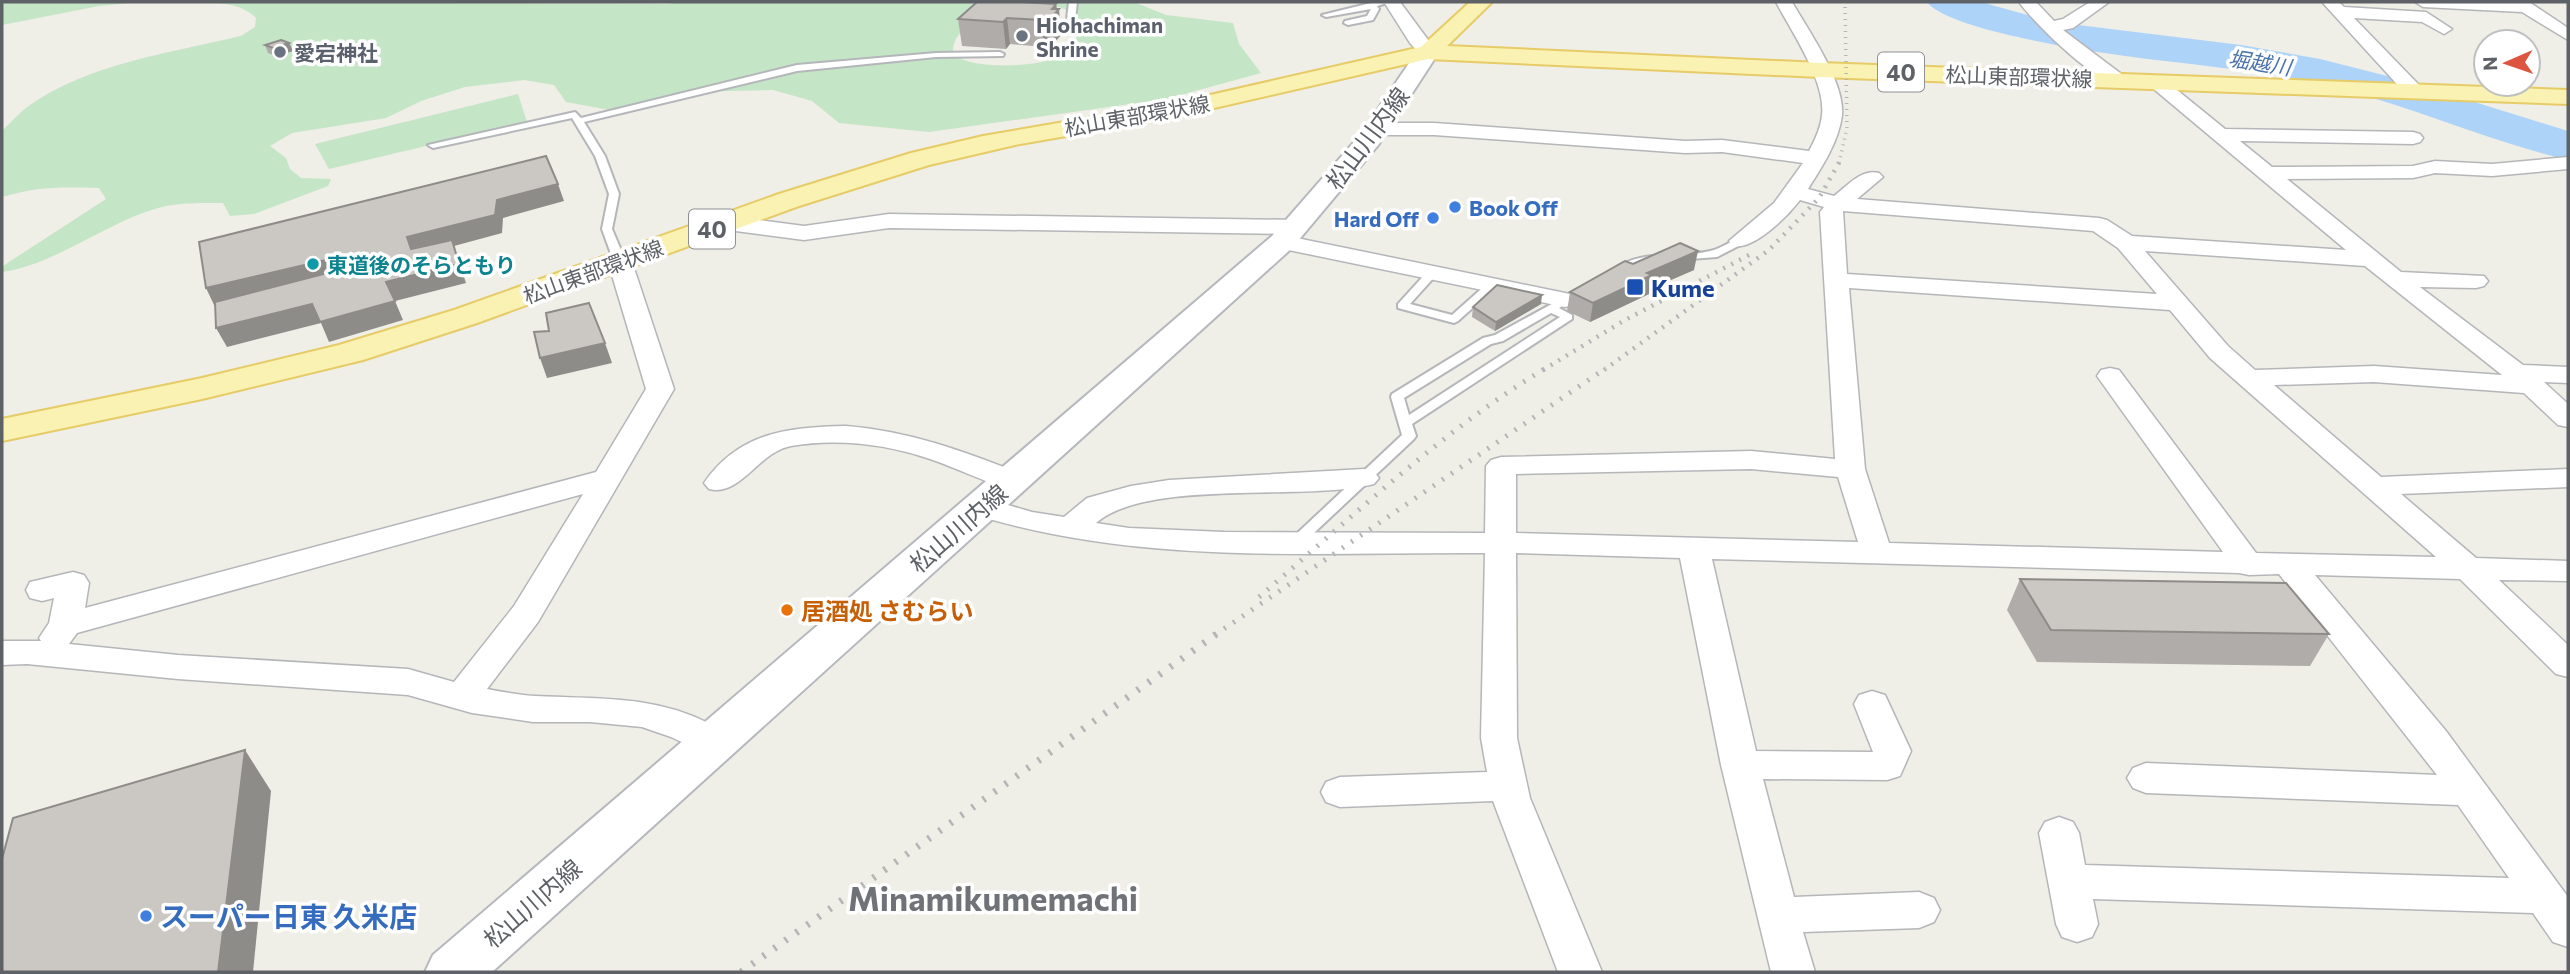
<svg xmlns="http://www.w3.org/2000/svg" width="2570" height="974" font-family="Commissioner,'Noto Sans JP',sans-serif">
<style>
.green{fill:#c5e5c7;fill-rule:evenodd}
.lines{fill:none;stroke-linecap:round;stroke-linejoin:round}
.river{fill:#add3f9;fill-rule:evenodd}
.lane-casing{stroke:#b4b6ba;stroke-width:4}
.street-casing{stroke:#b4b6ba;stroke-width:3}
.secondary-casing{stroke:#b5b8bd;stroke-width:4}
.primary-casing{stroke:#e7cb67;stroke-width:4}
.lane{fill:#fff;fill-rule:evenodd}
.street{fill:#fff;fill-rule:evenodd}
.secondary{fill:#fff;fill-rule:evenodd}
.primary{fill:#f9f2b2;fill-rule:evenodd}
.rail-far3{stroke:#b4b5b6;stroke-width:3.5;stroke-dasharray:1 5;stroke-linecap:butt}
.rail-far2{stroke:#b4b5b6;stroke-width:4.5;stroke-dasharray:2 7;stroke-linecap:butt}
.rail-far1{stroke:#b4b5b6;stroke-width:5;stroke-dasharray:2 9;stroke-linecap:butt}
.rail{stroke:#b4b5b6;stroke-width:7;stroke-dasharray:2.5 11;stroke-linecap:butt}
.wall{fill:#afaca9}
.shaded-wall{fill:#8e8c89}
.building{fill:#cbc8c4;stroke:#8e8c89;stroke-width:2}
.worship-dot{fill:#6b7280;stroke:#fff;stroke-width:2.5}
.shop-dot{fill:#3f7fe0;stroke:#fff;stroke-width:2.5}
.culture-dot{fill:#0f9aa8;stroke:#fff;stroke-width:2.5}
.transit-dot{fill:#1a4fb4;stroke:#fff;stroke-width:2.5}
.food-dot{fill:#e8710a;stroke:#fff;stroke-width:2.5}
.labels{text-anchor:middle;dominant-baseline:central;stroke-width:7;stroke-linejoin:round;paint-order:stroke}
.far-worship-label{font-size:21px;font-weight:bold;fill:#5b616d;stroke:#fff;text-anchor:start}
.far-water-label{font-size:21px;font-style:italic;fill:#4a73ab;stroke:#fff}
.far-street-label{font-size:21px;fill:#5e6166;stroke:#fff}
.far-shop-label{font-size:21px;font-weight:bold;fill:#366cbe;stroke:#fff;text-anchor:start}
.far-culture-label{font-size:21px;font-weight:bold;fill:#0d838f;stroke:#fff;text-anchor:start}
.shield{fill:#fff;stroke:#8e9094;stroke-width:2}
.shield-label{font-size:23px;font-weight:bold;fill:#5e6166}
.street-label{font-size:24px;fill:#5e6166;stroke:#fff}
.transit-label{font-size:24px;font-weight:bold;fill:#164399;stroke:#fff;text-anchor:start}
.food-label{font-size:24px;font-weight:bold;fill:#c56008;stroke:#fff;text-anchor:start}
.near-shop-label{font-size:28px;font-weight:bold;fill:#366cbe;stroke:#fff;text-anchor:start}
.near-quarter-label{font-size:33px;font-weight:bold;fill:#6f7378;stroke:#fff}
</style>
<rect width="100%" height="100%" fill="#efeee7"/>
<g class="green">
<path d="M2 2H140L99 6 2 25Z"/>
<path d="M184 2 669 4 675 2H1134L1166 15 1233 23 1239 44 1261 73 1166 99 929 132 839 123 812 101 773 90 681 92 652 107 620 112 566 102 554 85 524 80 465 87 421 101 386 118 292 133 270 146 286 158 290 169 301 178 331 179 328 186 254 214 230 216 223 203C201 203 180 202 158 208 105 223 57 264 2 272V267L9 262 106 199 99 188C60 187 40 186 2 197V131C11 122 20 112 30 105 90 63 171 53 241 36L255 27 256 18C239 0 208 3 184 2ZM1059 7 1075 13 1078 30 1075 45C1070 51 1065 56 1057 58 1034 67 971 70 953 54 950 13 1030 8 1059 7Z"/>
<path d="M518 94 527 122 329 169 315 144Z"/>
</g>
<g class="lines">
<path class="river" d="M1927 2H1981L2031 16 2070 24 2241 45 2320 59 2407 81 2568 131V160C2491 142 2417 108 2340 89 2261 68 2179 65 2098 52 2065 47 1945 27 1927 2Z"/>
<g class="lane-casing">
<g id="lane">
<path d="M1069 2H1077L1075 19 1071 21 1067 19Z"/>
<path d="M1390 2 1377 6 1379 9 1373 20 1348 25 1344 23 1345 21 1367 16 1371 9 1326 17 1322 15 1371 3Z"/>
<path d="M1000 52 1004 54 1003 56 936 57 797 71 584 122 605 156 619 194 612 229 626 262 620 265 614 262 602 229 609 194 595 156 572 118 433 148 428 145 575 112 581 118 797 65 936 53Z"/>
<path d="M1740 238 1745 241 1744 243 1717 257 1651 262 1616 275 1610 272C1638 248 1678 259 1710 251 1721 249 1730 241 1740 238Z"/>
<path d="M1432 270 1438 273 1410 304 1452 315 1488 283 1492 282 1498 285 1458 321 1454 323 1398 308V304L1428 271Z"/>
<path d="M1570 294 1576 297 1559 308 1572 315V319L1412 424 1416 436 1414 439 1300 546H1290L1288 543 1290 540 1402 435 1391 397 1392 394 1483 338 1495 335ZM1551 313 1560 317 1409 415 1404 398 1491 344 1503 341Z"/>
</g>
</g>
<g class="street-casing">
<g id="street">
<path d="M1384 2H1400L1437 52 1434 56H1422L1410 43Z"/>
<path d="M1776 2H1792C1808 30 1845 82 1842 115 1839 141 1822 167 1808 189L1834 196C1847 186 1862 168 1879 173L1883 177 1857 199 2099 218 2107 220 2132 236 2346 250 2149 85 2146 81 2149 77H2161L2225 129 2413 132 2420 134 2423 138 2420 142 2413 144 2240 141 2272 167 2413 166 2435 161 2492 164 2568 157V169L2492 176 2435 173 2413 178 2287 179 2401 272 2484 276 2488 281 2484 286 2476 288 2420 287 2523 365 2568 367V383L2544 382 2568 404V427L2558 425 2524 393 2374 382 2274 385 2381 477 2568 469V487L2401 494 2476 558 2568 561V581L2499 580 2568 645V677L2556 674 2460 579 2315 575 2446 731 2568 897V947L2553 942 2533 913 2093 899 2098 924 2092 937 2077 942 2062 937 2056 924 2039 833 2045 822 2059 817 2073 822 2079 833 2085 865 2509 878 2458 805 2146 793 2133 788 2127 778 2133 768 2146 763 2437 775 2279 574 2249 575 2239 573 1712 559 1756 751 1873 752 1854 704 1859 695 1872 691 1885 695 1911 751 1900 776 1887 780 1763 779 1794 897 1919 892 1934 898 1940 910 1934 922 1919 928 1803 932 1815 972H1771L1721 765 1680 558 1516 553 1517 738 1530 798 1602 972H1558L1493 801 1340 807 1326 802 1321 792 1326 782 1340 777 1487 772 1481 738 1485 553C1313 552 1136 566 970 513L966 506 970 499 981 497 1032 512 1064 517 1087 498 1131 486 1169 480 1364 469 1374 472 1379 478 1374 484C1304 502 1148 478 1096 523L1129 528 1224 532 1485 533 1486 466 1491 460 1501 457 1751 451 1835 459 1820 212 1824 207 1800 200C1787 217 1753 251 1732 246L1729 241 1774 203 1803 163 1722 152 1685 153 1434 135H1377L1370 133 1367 129 1370 125 1377 123H1434L1685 141 1722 140 1809 151C1815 140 1821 127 1822 115 1826 81 1791 31 1776 2ZM1843 211 2093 231 2118 248 2157 294 1847 274ZM2145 251 2365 266 2502 375 2374 366 2255 370 2228 346ZM1849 288 2170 310 2210 358 2436 557 2256 553 2119 370 2110 368 2101 370 2097 376 2223 552 1889 543 1865 469ZM1751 469 1838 477 1858 542 1516 533V474Z"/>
<path d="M2019 2H2036L2054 21 2063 19 2090 2H2109L2073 28 2063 30 2124 76 2127 80 2124 84C2101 90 2033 22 2019 2Z"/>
<path d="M2322 2H2339L2344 7 2426 12 2452 29 2444 34 2422 22 2354 18 2419 85 2421 89 2412 95 2405 93Z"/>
<path d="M2415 2H2529L2568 28V40L2522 12 2423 7Z"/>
<path d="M889 214 1297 220 1305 222 1308 227 1305 232 1297 234 889 228 804 240 728 230 720 228 717 223 720 218 728 216 804 226Z"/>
<path d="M1282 235 1565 293 1574 295 1577 300 1574 305 1565 307 1274 247 1271 242 1274 237Z"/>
<path d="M620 255 628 257 632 262 674 389 538 622 487 689C503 692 519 695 535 696 595 699 653 695 708 723 719 729 726 732 732 743L727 753 714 757 671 737 642 727 590 722H533L472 713 408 695 178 679 27 664 2 665V641H41L39 638 49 623 54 598 42 601 30 598 26 590 30 582 73 572 84 575 89 583 85 608 596 472 646 389 608 262 612 257ZM583 494 514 606 454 682 408 669 178 655 69 644 77 633Z"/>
<path d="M846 426C908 431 964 451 1021 474L1026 480 1021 486 1011 489C983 482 957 468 930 459 886 444 836 438 791 446 758 452 741 497 709 489L704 483C739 432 789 427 846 426Z"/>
</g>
</g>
<g class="secondary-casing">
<path id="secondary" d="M1428 45 1436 47 1439 52 1379 144 1292 248 492 972H425L433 955 1272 236 1361 134 1420 47Z"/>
</g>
<g class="primary-casing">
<path id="primary" d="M1470 2H1492L1447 46 1820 63 2568 90V104L1820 77 1428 59 1175 117 1015 145 929 165 799 206 477 323 363 360 202 399 2 441V419L202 378 339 345 454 310 779 194 911 153 983 136 1175 103 1421 47Z"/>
</g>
<use href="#lane" class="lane"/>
<use href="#street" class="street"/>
<use href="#secondary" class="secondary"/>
<use href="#primary" class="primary"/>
<path class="rail-far3" d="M1839 163 1847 128 1845 2"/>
<g class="rail-far2">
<path d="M1543 370 1625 320 1751 254"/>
<path d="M1604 370 1769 250 1819 198 1840 161"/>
</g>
<g class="rail-far1">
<path d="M1259 597C1350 519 1444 429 1546 368"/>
<path d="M1215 635 1606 368"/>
</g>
<path class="rail" d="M741 972 1218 633"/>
</g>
<g class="wall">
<path d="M977 2H1026L1056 4 1061 35 1054 43H1048L1044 47 1010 44 1006 49 962 46 958 19Z"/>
<path d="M289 43 293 51 276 56 268 53 265 45Z"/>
<path d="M1633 264 1694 270 1650 289 1649 294 1590 322 1567 311 1570 292Z"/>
<path d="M1541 304 1495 331 1472 317 1473 307Z"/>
<path d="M2020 579 2329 634 2310 666 2037 662 2007 610Z"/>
</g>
<g class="shaded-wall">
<path d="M1056 4 1057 11 1059 9 1061 35 1054 43 1052 17V9Z"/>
<path d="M1045 16 1048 43 1044 47 1042 20Z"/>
<path d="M1007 18 1010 44 1006 49 1003 22Z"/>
<path d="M289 43 293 51 276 56 273 48Z"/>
<path d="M558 184 564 201 503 218 502 233 454 246 466 283 395 301 403 320 329 342 321 323 227 347 216 328 386 282 411 249 407 237 497 200Z"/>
<path d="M1698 251 1694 270 1650 289 1649 294 1590 322 1593 303 1647 273Z"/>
<path d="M338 257 347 276 215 307 206 288Z"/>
<path d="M1542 295 1541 304 1495 331 1496 322Z"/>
<path d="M605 343 612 363 547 378 540 358Z"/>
<path d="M245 750 271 791 253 972H218Z"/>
</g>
<g class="building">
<path d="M977 2H1021L1056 4 1052 9H1059L1052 17 1045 16 1042 20 1007 18 1003 22 958 19Z"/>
<path d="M281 40 289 43 273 48 265 45Z"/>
<path d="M546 156 558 184 497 200 495 215 407 237 411 249 452 240 459 264 386 282 395 301 320 322 312 304 216 328 215 302 347 268 338 257 206 288 199 242Z"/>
<path d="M1680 243 1698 251 1647 273 1652 275 1593 303 1570 292 1625 261 1633 264Z"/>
<path d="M1497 285 1542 295 1496 322 1473 307Z"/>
<path d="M589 303 605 343 540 358 534 332 549 331 546 313Z"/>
<path d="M2020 579 2286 583 2329 634 2051 630Z"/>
<path d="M245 750 218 972H2V859L13 818Z"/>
</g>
<g class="worship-dot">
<circle cx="1022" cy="36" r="7"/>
<circle cx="280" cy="52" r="7"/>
</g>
<g class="shop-dot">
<circle cx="1455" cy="207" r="7"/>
<circle cx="1433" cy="218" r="7"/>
<circle cx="146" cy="916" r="7"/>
</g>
<circle class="culture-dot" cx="313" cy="264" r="7"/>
<rect class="transit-dot" x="1626" y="278" width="18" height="18" rx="3.5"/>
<circle class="food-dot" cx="787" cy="610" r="7"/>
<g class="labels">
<g class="far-worship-label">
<text x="1036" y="24">Hiohachiman<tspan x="1036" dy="24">Shrine</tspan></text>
<text x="294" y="52">愛宕神社</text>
</g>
<g class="far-water-label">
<text transform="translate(2260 62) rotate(9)">堀越川</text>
</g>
<g class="far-street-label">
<text transform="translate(2019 76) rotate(2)">松山東部環状線</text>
<text transform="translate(1137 115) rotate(-10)">松山東部環状線</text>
<text transform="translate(593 271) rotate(-20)">松山東部環状線</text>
</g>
<g class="far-shop-label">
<text x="1469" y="207">Book Off</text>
<text x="1419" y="218" text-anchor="end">Hard Off</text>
</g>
<g class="far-culture-label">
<text x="327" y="264">東道後のそらともり</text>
</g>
<g class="shield">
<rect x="1878" y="52.5" width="46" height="39" rx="5"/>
<rect x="689" y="209.5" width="46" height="39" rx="5"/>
</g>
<g class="shield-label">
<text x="1901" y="72">40</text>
<text x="712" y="229">40</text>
</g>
<g class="street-label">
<text transform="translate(1367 138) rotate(-53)">松山川内線</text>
<text transform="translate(958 528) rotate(-41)">松山川内線</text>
<text transform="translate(532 903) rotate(-41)">松山川内線</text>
</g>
<g class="transit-label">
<text x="1651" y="287">Kume</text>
</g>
<g class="food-label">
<text x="801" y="610">居酒処 さむらい</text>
</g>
<g class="near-shop-label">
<text x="160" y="916">スーパー日東 久米店</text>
</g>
<g class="near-quarter-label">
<text x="993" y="897">Minamikumemachi</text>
</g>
</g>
<rect width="2570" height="974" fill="none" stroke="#5e6166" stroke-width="7"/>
<g transform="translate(2507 63) rotate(268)"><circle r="33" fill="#ffffff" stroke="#bfc0c2" stroke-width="2"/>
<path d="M0-5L12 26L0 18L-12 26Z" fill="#dd543f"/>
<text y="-10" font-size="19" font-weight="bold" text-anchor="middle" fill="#5e6166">N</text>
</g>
</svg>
